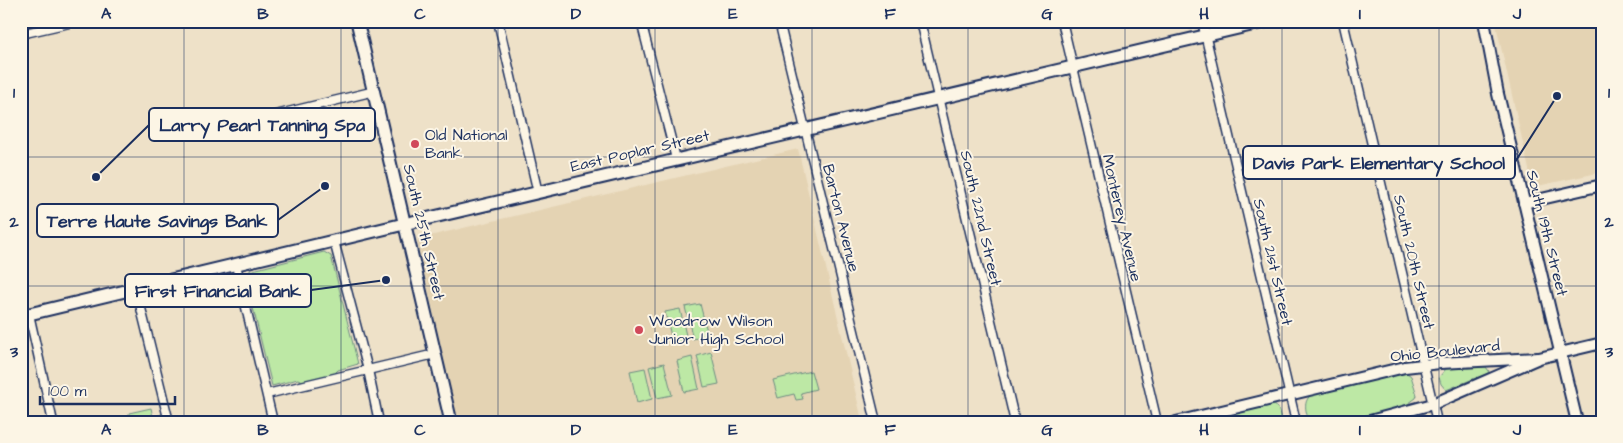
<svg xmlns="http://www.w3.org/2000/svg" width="1623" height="443" font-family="'Architects Daughter',sans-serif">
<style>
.built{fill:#e4d3b3}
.green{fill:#bde8a5;stroke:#6c8c82}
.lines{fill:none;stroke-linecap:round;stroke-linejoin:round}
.minor-casing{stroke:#1b2f5e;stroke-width:11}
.tertiary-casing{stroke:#1b2f5e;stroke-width:14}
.secondary-casing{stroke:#1b2f5e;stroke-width:15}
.minor{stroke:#fcf5e5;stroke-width:8}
.tertiary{stroke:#fcf5e5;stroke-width:10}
.secondary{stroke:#fcf5e5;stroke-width:11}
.grid{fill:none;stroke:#1b2f5e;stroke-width:1;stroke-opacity:0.55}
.poi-dot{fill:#d1495b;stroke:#fcf5e5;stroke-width:2}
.labels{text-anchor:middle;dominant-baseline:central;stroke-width:4;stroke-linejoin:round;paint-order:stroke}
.poi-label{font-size:16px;fill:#1b2f5e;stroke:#fcf5e5;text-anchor:start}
.street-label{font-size:16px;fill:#1b2f5e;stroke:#fcf5e5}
.leader{fill:none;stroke:#1b2f5e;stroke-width:2}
.callout-dot{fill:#1b2f5e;stroke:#fcf5e5;stroke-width:2}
.callout{fill:#fcf5e5;stroke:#1b2f5e;stroke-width:2}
.callout-label{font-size:18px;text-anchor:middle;font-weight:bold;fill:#1b2f5e}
.neatline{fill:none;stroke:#1b2f5e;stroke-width:2}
.grid-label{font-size:16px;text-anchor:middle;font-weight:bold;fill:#1b2f5e}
</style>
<rect width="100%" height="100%" fill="#eee1c8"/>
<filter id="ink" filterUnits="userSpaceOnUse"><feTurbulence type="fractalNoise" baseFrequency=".02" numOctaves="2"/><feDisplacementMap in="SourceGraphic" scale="10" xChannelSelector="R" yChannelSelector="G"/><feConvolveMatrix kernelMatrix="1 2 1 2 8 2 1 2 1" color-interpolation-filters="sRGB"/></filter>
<g filter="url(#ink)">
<g class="built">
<path d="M1495 21H1602V172L1533 187Z"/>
<path d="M798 149 862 420 854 422H458L417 241 421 238Z"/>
</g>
<g class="green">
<path d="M324 252 331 256 358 364 338 370 333 375 304 382 298 379 272 386 245 275 249 271Z"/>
<path d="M700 304 708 335 693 339 685 307Z"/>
<path d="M680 309 687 340 673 344 665 312Z"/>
<path d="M711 352 719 384 704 387 697 356Z"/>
<path d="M692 357 699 389 684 392 677 361Z"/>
<path d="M664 363 672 395 657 398 649 367Z"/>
<path d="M1486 367 1489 371 1488 373 1446 390 1441 384 1439 377 1446 369Z"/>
<path d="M645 368 652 399 637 403 630 371Z"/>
<path d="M811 371 816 389 801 393 803 399 796 400 794 394 778 398 773 380Z"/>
<path d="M1407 373 1411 376 1417 395 1416 398 1405 406 1343 422H1309C1306 411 1302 402 1312 394Z"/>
<path d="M1273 404 1278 408 1282 422H1198Z"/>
<path d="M151 408 153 417 162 414 164 422 130 421 129 413Z"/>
</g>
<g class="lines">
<g class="minor-casing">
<g id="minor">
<path d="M498 21 538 193"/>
<path d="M641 21 676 159"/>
<path d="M779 21 876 422"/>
<path d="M920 21 1015 422"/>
<path d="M1062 21 1157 422"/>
<path d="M1202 21 1296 422"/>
<path d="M1343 21 1437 422"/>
<path d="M21 34 78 21"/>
<path d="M259 119 375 91"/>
<path d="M334 241 368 370 379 422"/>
<path d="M236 265 273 422"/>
<path d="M136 288 169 422"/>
<path d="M29 314 53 422"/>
<path d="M267 394 435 354"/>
</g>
</g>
<g class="tertiary-casing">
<g id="tertiary">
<path d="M1484 21 1498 94 1577 422"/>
<path d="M1524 203 1602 185"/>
<path d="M1176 422 1405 367 1440 363 1539 358"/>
<path d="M1366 422 1433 404 1539 358 1602 343"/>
</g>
</g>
<g class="secondary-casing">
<g id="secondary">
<path d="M357 21 451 422"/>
<path d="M21 316 404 224 1268 21"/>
</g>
</g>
<use href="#minor" class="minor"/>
<use href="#tertiary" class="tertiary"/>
<use href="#secondary" class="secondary"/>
</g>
</g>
<path class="grid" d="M184 21V422M341 21V422M498 21V422M655 21V422M812 21V422M968 21V422M1125 21V422M1282 21V422M1439 21V422M21 157H1602M21 286H1602"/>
<g class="poi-dot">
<circle cx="415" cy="144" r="5"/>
<circle cx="639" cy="330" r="5"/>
</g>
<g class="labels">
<g class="poi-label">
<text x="425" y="135">Old National<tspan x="425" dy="18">Bank</tspan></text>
<text x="649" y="321">Woodrow Wilson<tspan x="649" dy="18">Junior High School</tspan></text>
</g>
<g class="street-label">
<text transform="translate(640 151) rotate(-13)">East Poplar Street</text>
<text transform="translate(841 218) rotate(76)">Barton Avenue</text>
<text transform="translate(981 218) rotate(77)">South 22nd Street</text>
<text transform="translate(1122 218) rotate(77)">Monterey Avenue</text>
<text transform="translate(424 232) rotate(77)">South 25th Street</text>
<text transform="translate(1547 233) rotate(76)">South 19th Street</text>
<text transform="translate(1273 262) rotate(77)">South 21st Street</text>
<text transform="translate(1414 262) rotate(77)">South 20th Street</text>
<text transform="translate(1445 351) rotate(-6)">Ohio Boulevard</text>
</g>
</g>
<path class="leader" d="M96 177L149 125M1557 96L1515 162M325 186L278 220M386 280L311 290"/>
<g class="callout-dot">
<circle cx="96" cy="177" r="5"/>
<circle cx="1557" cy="96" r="5"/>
<circle cx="325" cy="186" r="5"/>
<circle cx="386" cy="280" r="5"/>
</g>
<g class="callout">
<rect x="149" y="108" width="226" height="33" rx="5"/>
<rect x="1243" y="146" width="272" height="33" rx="5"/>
<rect x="37" y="204" width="241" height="33" rx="5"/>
<rect x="125" y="274" width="186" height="33" rx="5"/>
</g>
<g class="callout-label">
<text x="262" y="131">Larry Pearl Tanning Spa</text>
<text x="1379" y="169">Davis Park Elementary School</text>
<text x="157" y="227">Terre Haute Savings Bank</text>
<text x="218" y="297">First Financial Bank</text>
</g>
<rect width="1623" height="443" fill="none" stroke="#fcf5e5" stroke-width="55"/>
<path d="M40 396v8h135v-8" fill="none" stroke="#1b2f5e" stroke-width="2.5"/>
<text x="48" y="396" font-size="15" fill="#1b2f5e" stroke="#fcf5e5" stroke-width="4" paint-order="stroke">100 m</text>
<rect x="28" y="28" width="1568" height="388" class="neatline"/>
<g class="grid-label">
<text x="106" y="19">A</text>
<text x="263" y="19">B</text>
<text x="420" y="19">C</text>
<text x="576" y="19">D</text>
<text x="733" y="19">E</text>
<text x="890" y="19">F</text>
<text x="1047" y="19">G</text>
<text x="1204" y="19">H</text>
<text x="1360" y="19">I</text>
<text x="1517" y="19">J</text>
<text x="14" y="98">1</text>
<text x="1609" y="98">1</text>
<text x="14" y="227">2</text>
<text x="1609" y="227">2</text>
<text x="14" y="357">3</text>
<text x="1609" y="357">3</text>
<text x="106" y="435">A</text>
<text x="263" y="435">B</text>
<text x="420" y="435">C</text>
<text x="576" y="435">D</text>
<text x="733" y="435">E</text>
<text x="890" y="435">F</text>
<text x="1047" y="435">G</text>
<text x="1204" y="435">H</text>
<text x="1360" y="435">I</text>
<text x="1517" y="435">J</text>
</g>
</svg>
